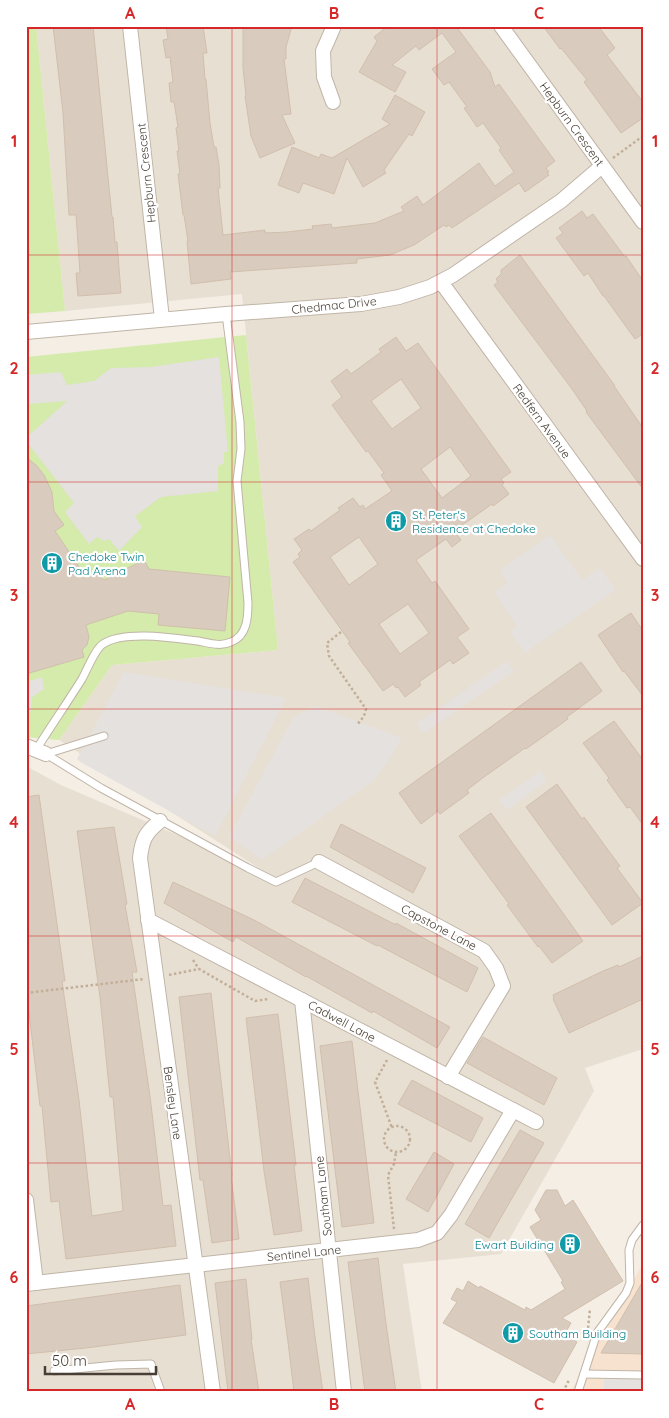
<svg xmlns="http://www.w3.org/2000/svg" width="669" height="1418" font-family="Quicksand,sans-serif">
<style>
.residential{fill:#e8dfd3}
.commercial{fill:#f7e2cf}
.green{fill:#d4ebab}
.parking{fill:#e4e1de}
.building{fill:#d9cbbd;stroke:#d1bfad;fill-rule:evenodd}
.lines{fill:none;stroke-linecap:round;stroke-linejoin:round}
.service-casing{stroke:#c0b5a7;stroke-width:9}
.minor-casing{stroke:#c0b5a7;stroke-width:16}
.path{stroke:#c2af98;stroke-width:2.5;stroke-dasharray:2.5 2.5;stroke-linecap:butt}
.service{stroke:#fff;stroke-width:7}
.minor{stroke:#fff;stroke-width:14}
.grid{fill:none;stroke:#d62828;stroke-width:1;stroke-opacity:0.55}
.labels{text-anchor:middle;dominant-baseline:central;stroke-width:4.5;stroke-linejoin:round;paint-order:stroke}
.street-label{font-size:12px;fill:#473e34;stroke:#fff}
.culture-label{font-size:12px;fill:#0d838f;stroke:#fff;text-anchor:start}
.neatline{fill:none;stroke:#d62828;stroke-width:2}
.grid-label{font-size:16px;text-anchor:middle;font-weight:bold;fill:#d62828}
</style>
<rect width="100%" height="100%" fill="#f4eee5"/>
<path class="residential" d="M36 26H643V1049L585 1068 594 1091 501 1254 403 1264 422 1392H26V766L61 785 268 874 59 740 112 665 278 650 242 294 65 311Z"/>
<path class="commercial" d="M643 1263V1392L571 1391Z"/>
<g class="green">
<path d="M26 26H36L65 311 26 314Z"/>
<path d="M246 335 278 650 112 665 59 740 26 737V357Z"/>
</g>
<g class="parking">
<path d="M219 357 228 452H224V463L218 466V491L161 497 135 516 142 527 119 551 109 539 104 541 97 537 89 544 65 512 74 503 26 441V438L67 401 28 404 26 406V375L61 372 67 385 94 381 111 368 151 367Z"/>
<path d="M550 535 582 580 600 568 615 590 525 653 510 632 517 626 494 592 508 583 500 570Z"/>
<path d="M507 661 514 671 423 734 416 724Z"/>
<path d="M124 672 286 698 215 836 82 763 77 759Z"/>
<path d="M42 677 44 689 31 698V711L26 712V682Z"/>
<path d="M315 706 402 738 391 757 373 781 262 860 229 837 293 718Z"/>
<path d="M540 771 547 781 507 810 499 800Z"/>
<rect x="604" y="1379" width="39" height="13"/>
</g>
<g class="building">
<path d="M53 26H93L112 217H113L115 242H117L121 293 78 296 76 273H80L76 215H69L63 113Z"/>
<path d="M166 26H203L207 53H203L205 79H206L210 123 214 147H216L219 165 220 188H218L223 235 265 230V233L287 232 313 229 312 226 331 224 332 228 375 223 404 211 401 207 417 196 423 205 479 163 495 186 514 172 499 150 501 148 483 123 477 127 464 108 467 107 449 82 444 85 432 69 456 52 442 33 419 50 416 46 392 65 406 72 395 92 359 72 377 41 374 37 388 26H456L490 72 495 87 499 84 555 161 546 168 549 172 547 173 549 175 525 192 519 183 452 228 449 225 446 227 444 225 414 245 390 255 357 259V263L230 272 231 279 191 284 187 241H188L184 215H183L178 174H180L177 151H179L176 128 178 127 174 102H171L169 83 173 82 170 57 166 58 163 40 168 39Z"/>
<path d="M243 26H292L286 47V59H284L291 114 282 115 295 143 260 158 251 136 245 96H246L243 68Z"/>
<path d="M543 26H598L615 48 607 55 643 102V118L621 133 584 82 587 80 561 48 560 49Z"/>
<path d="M395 95 425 112 412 136 409 134 384 170 386 173 363 187 347 158 334 194 303 183 299 193 278 185 292 147 319 158 321 154 332 158 390 124 382 119Z"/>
<path d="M582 211 587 218 593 214 625 257 626 256 643 281V334L635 339 604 296H603L588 273 584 276 556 238 563 233 559 228Z"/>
<path d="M520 255 615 386H614L643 428V489L586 412 587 411 572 389 494 285 498 282 496 279 501 274V270Z"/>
<path d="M396 337 406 351 418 343 511 472 501 479 504 483 502 485 509 494 493 506 492 504 454 531 461 540 452 547 446 539 416 560 432 583 435 581 469 629 457 637 469 653 453 664 450 660 419 682 421 685 405 697 398 687 396 688 393 684 383 691 348 643 350 642 293 562 300 557 298 554 302 550 294 539 309 529 311 531 340 510 338 508 353 498 360 507 363 505 365 509 392 491 381 475 384 473 368 451 366 452 332 405 342 397 331 381 347 369 351 374 381 352 379 349ZM401 379 421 408 392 429 371 401ZM450 447 471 476 442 498 421 469ZM359 537 378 564 349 585 330 557ZM408 604 429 633 400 654 379 624Z"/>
<path d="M26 457 36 465 44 475 52 492 54 511 64 525 55 531 84 574H96L104 580 144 560 149 569 230 577 225 631 158 625 159 614 128 611 86 625 89 637 87 645 82 650 84 657 26 674Z"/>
<path d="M631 613 643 631V696L624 671 623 672 598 635Z"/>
<path d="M581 662 602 691 567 717 568 719 526 749 525 748 484 777 467 790 469 793 440 814 438 811 421 824 399 793Z"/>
<path d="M614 721 643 760V825L630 807 627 808 614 790 607 780 609 778 583 743Z"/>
<path d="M557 784 582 819 584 817 611 854 620 866 617 868 643 903 612 925 526 807Z"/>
<path d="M39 795 65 981H62L79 1100 92 1216 123 1211 113 1097H110L100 997 77 831 114 827 127 904 125 905 137 972H132L150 1096 163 1206 171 1205 176 1246 66 1259 59 1201 51 1202 42 1106H40L26 987V797Z"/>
<path d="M491 813 583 941 552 963 539 946 538 947 507 905 509 904 459 836Z"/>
<path d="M341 824 426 868 413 893 330 847Z"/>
<path d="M305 878 396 925V923L478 968 467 992 378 945 377 946 292 902Z"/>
<path d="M173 882 254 920 450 1027 437 1048 373 1011 372 1013 306 976V977L236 937 233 942 164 903Z"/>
<path d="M643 956V999L569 1033 553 999 554 998 553 995 603 971 618 965 619 967Z"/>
<path d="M211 993 232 1176H231L239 1239 212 1243 203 1180H200L179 997Z"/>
<path d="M278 1014 296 1165H294L302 1231 274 1235 264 1171 246 1018Z"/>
<path d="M483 1037 557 1078 544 1105 467 1063Z"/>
<path d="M352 1041 374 1223 342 1227 320 1046Z"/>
<path d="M412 1080 483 1118 471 1142 398 1104Z"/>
<path d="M520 1130 544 1143 489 1238 465 1224Z"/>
<path d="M434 1152 454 1164 428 1212 406 1199Z"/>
<path d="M546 1190H557L565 1206 573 1200 623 1281 562 1318 571 1323 564 1335 577 1342 554 1383 443 1323 457 1302 451 1299 457 1288 463 1291 468 1281 479 1288 480 1286 525 1310 526 1307 531 1310 565 1289 561 1282 563 1281 530 1227 541 1220 535 1210Z"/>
<path d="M378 1258 386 1324 396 1392H365L348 1262Z"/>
<path d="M308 1278 315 1337 323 1392H294L288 1342 280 1282Z"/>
<path d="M246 1279 252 1339H251L259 1392H228L215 1283Z"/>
<path d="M643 1281V1354L601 1353Z"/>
<path d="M180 1285 186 1335 86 1348 26 1354V1306Z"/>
</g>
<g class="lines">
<g class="service-casing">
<g id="service">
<path d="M36 750C51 726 67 703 82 679 87 670 95 649 103 644 124 630 174 638 198 641 209 643 220 647 231 642 247 636 248 618 248 603L237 481 241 449 240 422 226 314"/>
<path d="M46 754 101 788 248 868 276 882 319 862"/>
<path d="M46 754 104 736"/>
<path d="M54 1371 116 1365 151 1364 161 1392"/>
<path d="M584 1374 643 1375"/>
<path d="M578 1392 597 1333 626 1293 630 1283 629 1250 632 1240 643 1225"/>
</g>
</g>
<g class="minor-casing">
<g id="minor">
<path d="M130 26 162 319"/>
<path d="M501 26 643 222"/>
<path d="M333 102 324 77 323 51 334 26"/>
<path d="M441 282 643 559"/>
<path d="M26 332 226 314 361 304 399 297 430 287 453 275 561 201 602 166"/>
<path d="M26 746 46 754"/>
<path d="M160 821C145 833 142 840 140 858L213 1392"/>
<path d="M319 862 484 951 496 968 503 986 448 1077"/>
<path d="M148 920 536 1122"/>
<path d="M302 1000 344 1392"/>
<path d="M26 1200 36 1283"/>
<path d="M26 1284 418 1240 437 1233 451 1215 513 1110"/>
</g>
</g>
<g class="path">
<path d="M613 158 643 136"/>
<path d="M341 632 327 643 329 656 366 709 364 716 357 725"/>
<path d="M193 960 199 969"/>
<path d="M169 975 199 969 255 1001 268 999"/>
<path d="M26 993 144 979"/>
<path d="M387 1060 375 1082 392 1128"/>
<circle cx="397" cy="1139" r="13"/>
<path d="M394 1229 388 1175 394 1164 396 1152"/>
<path d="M588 1328 590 1309"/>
<path d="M563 1392 569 1380"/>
</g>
<use href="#service" class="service"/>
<use href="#minor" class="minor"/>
</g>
<path class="grid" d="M232 26V1392M437 26V1392M26 255H643M26 482H643M26 709H643M26 936H643M26 1163H643"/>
<defs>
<g id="building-disc" transform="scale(1.125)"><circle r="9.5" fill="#0f9aa8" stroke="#fff"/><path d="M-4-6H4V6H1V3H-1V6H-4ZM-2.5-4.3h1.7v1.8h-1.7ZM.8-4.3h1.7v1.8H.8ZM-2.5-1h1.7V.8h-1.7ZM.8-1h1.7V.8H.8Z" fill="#fff"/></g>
</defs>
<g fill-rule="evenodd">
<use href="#building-disc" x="396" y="521"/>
<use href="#building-disc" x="52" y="563"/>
<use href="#building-disc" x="570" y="1244"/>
<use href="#building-disc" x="513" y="1333"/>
</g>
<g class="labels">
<g class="street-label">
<text transform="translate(572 124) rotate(54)">Hepburn Crescent</text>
<text transform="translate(146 173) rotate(-96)">Hepburn Crescent</text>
<text transform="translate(334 305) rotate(-6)">Chedmac Drive</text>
<text transform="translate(542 421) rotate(54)">Redfern Avenue</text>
<text transform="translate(439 927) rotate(28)">Capstone Lane</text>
<text transform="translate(342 1021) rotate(28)">Cadwell Lane</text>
<text transform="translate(173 1103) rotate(82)">Bensley Lane</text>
<text transform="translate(323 1196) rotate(-96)">Southam Lane</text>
<text transform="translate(304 1253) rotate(-6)">Sentinel Lane</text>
</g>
<g class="culture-label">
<text x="412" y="514">St. Peter's<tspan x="412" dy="14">Residence at Chedoke</tspan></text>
<text x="68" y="556">Chedoke Twin<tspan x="68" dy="14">Pad Arena</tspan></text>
<text x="554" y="1244" text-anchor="end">Ewart Building</text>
<text x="529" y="1333">Southam Building</text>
</g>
</g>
<rect width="669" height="1418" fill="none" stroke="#ffffff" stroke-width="55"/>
<path d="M45 1366v8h111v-8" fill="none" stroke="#473e34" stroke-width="2.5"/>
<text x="52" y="1366" font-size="15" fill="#473e34" stroke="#ffffff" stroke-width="4" paint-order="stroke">50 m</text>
<rect x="28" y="28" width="614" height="1362" class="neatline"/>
<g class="grid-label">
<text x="130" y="19">A</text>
<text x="334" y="19">B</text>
<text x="539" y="19">C</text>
<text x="14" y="147">1</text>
<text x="655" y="147">1</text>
<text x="14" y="374">2</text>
<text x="655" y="374">2</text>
<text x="14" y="601">3</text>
<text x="655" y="601">3</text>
<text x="14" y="828">4</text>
<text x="655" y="828">4</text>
<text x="14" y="1055">5</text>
<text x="655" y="1055">5</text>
<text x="14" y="1283">6</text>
<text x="655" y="1283">6</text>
<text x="130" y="1410">A</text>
<text x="334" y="1410">B</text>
<text x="539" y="1410">C</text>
</g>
</svg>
